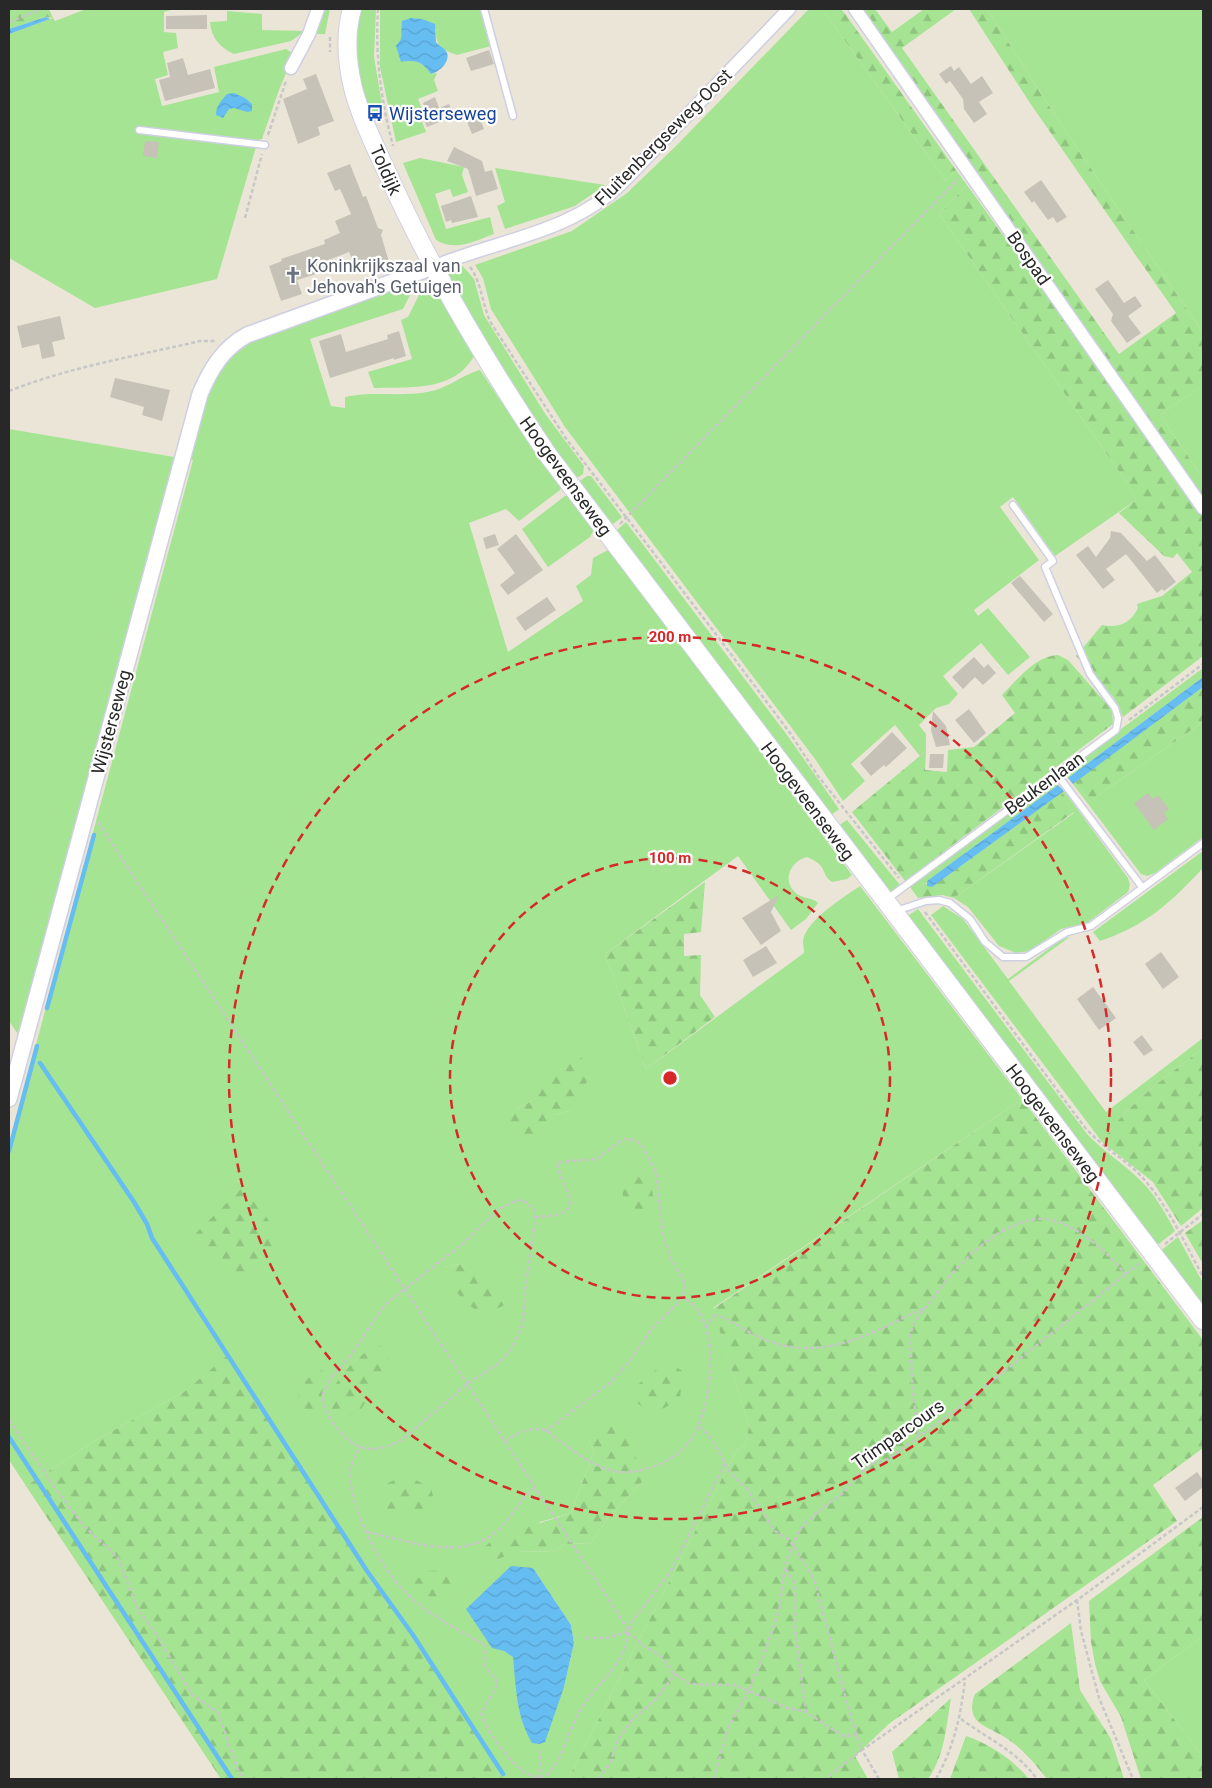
<svg xmlns="http://www.w3.org/2000/svg" width="1212" height="1788" font-family="Roboto,sans-serif">
<style>
.grass{fill:#a5e492;fill-rule:evenodd}
.forest{fill:url(#forest-firs)}
.water{fill:url(#water-waves)}
.lines{fill:none;stroke-linecap:round;stroke-linejoin:round}
.stream{stroke:#66bdf2;stroke-width:4.5}
.building{fill:#c6c2b8}
.service-casing{stroke:#cecfe2;stroke-width:9}
.minor-casing{stroke:#cecfe2;stroke-width:15}
.tertiary-casing{stroke:#cecfe2;stroke-width:18}
.secondary-casing{stroke:#cecfe2;stroke-width:20}
.path{stroke:#c7c7c7;stroke-width:2.5;stroke-dasharray:4 2.5;stroke-linecap:butt}
.service{stroke:#fff;stroke-width:6}
.minor{stroke:#fff;stroke-width:12}
.tertiary{stroke:#fff;stroke-width:15}
.secondary{stroke:#fff;stroke-width:18}
.ring{fill:none;stroke:#d62828;stroke-width:2.5;stroke-dasharray:9 6}
.labels{text-anchor:middle;dominant-baseline:central;stroke-width:4.5;stroke-linejoin:round;paint-order:stroke}
.transit-label{font-size:18px;fill:#164399;stroke:#fff;text-anchor:start}
.street-label{font-size:18px;fill:#282828;stroke:#fff}
.worship-label{font-size:18px;fill:#5b616d;stroke:#fff;text-anchor:start}
.centre{fill:#d62828;stroke:#fff;stroke-width:2.5}
.ring-label{font-size:15px;text-anchor:middle;font-weight:bold;fill:#d62828;stroke:#fff;stroke-width:4.5;stroke-linejoin:round;paint-order:stroke}
</style>
<defs>
<pattern id="forest-firs" width="22" height="20" patternUnits="userSpaceOnUse" patternTransform="scale(1.25)"><rect width="22" height="20" fill="#a5e492"/><path d="M5 1l3.5 6h-7zM16 11l3.5 6h-7z" fill="#8ec47e"/></pattern>
<pattern id="water-waves" width="16" height="10" patternUnits="userSpaceOnUse" patternTransform="scale(1.25)"><rect width="16" height="10" fill="#66bdf2"/><path d="M0 5q4-4 8 0t8 0" fill="none" stroke="#58a2d0"/></pattern>
</defs>
<rect width="100%" height="100%" fill="#ebe5d8"/>
<g class="grass">
<path d="M86 9H174L164 12V32L176 33 178 48 163 52 168 75 155 79 162 106 219 92 214 67 286 49 294 54 279 90 262 139 258 140 217 279 95 308 9 258V34L53 18 55 21Z"/>
<path d="M322 9H330L325 34H313Z"/>
<path d="M359 9H376L374 57 384 116 370 111C355 78 354 45 359 9Z"/>
<path d="M380 9H480L491 46 457 55C443 50 435 46 436 29L401 34V62C415 59 423 61 431 74L437 73 434 80 438 91 418 99 423 112 419 114 426 132 396 142 380 67Z"/>
<path d="M809 9H822L946 181 956 170 967 185 939 214 1132 490 1136 500 1055 556 1013 497 1000 507 1039 560 974 610 978 616 988 608 1030 657 1008 675 981 643 943 676 958 694 949 704 936 708 919 725 926 734V751L920 756 895 725 851 764 865 781 843 801 815 759 565 427 491 309 483 278 475 265 572 231 627 193 676 146Z"/>
<path d="M987 9H1203V333L1062 126Z"/>
<path d="M227 11 262 14V30L305 31 291 41 234 54C220 48 211 37 210 22L227 21Z"/>
<path d="M420 158 464 167 462 175 468 192 453 197 450 189 435 194 446 229 490 217 494 234C474 241 456 252 436 240L403 163Z"/>
<path d="M495 168 605 185 575 206 505 229 497 206 505 202Z"/>
<path d="M459 262 474 279 484 315 546 415 584 466 583 474 574 480 529 416 446 274 450 266Z"/>
<path d="M427 279 432 281 475 354C456 392 410 387 374 388L368 372 412 359 401 320 408 317Z"/>
<path d="M413 281 412 291 403 309 310 339 331 406 345 408V397C372 391 400 397 427 392 448 389 461 375 480 370L534 450 562 485 560 490 519 521 506 509 469 523 508 652 583 601 576 586 591 575 593 558 610 549 852 875 847 879 832 882C820 874 829 866 807 857 791 861 781 880 796 893 802 899 812 897 818 903L806 919 791 930 738 856 605 954 646 1069 804 953C804 949 803 944 803 941 806 920 844 897 860 886L1022 1099 713 1308 749 1426 745 1445 736 1451 568 1779H507L228 1356 184 1392 94 1441 26 1486 9 1460V1145L193 460 188 459 207 395 214 378 237 349 248 341ZM536 1098 572 1110 555 1115 515 1110ZM459 1264 476 1275 445 1267ZM357 1359 371 1381 368 1387 328 1395ZM588 1438 642 1482 609 1517 591 1543 565 1544 556 1551 516 1552 540 1522 571 1513 594 1451ZM533 1568 571 1625 574 1643 564 1687 504 1651Z"/>
<path d="M1203 385V478L1160 415Z"/>
<path d="M9 429 174 457 20 1037 9 1021Z"/>
<path d="M587 476H591L622 517 613 524 606 523 577 483Z"/>
<path d="M565 496H571L595 528 590 537 548 567 522 529Z"/>
<path d="M626 522 787 735 839 809 830 816 617 536V530Z"/>
<path d="M1203 668V677L1068 778 1065 771Z"/>
<path d="M1203 722V837L1155 873 1147 876 1141 874 1073 784 1075 782 1090 801Z"/>
<path d="M1051 782 1058 785 919 887 916 883Z"/>
<path d="M1064 791 1128 878 1130 885 1128 892 1087 923 1061 929 1030 951 1016 953 999 946 968 907 954 898 1074 813 1062 792Z"/>
<path d="M847 820 900 885 889 893 838 826Z"/>
<path d="M1203 851V868C1170 903 1147 925 1100 941L1093 932Z"/>
<path d="M943 906 963 919 1008 979 1058 942 1071 936 1009 981 1106 1112 1203 1038V1048C1168 1076 1127 1103 1102 1142L931 915Z"/>
<path d="M918 909 1087 1134C1103 1151 1123 1163 1140 1180 1154 1193 1166 1214 1175 1231L1155 1247 908 920 909 915Z"/>
<path d="M1178 1237 1203 1283V1310L1159 1252Z"/>
<path d="M1203 1636V1757L1144 1680Z"/>
</g>
<g class="forest">
<path d="M9 9H49L53 18 46 17 9 29Z"/>
<path d="M822 9H841L846 15 956 170 946 181Z"/>
<path d="M861 9H875L892 32 924 9H956L902 48 1119 354 1176 313 1030 103 969 9H987L1062 126 1203 333V385L1160 415 1203 478V496Z"/>
<path d="M967 185 1203 513V656L1123 717 1114 698 1076 656 1102 625C1119 628 1130 624 1138 608L1137 604 1162 596 1192 572 1177 553 1173 558 1164 556 1119 513 1136 500 1132 490 939 214Z"/>
<path d="M1058 655 1068 660 1112 710 1113 724 905 881 852 812 926 751 925 770 947 772 948 750 974 747 1015 713 1002 695C1017 680 1035 656 1058 655Z"/>
<path d="M1203 687V722L1090 801 1075 782Z"/>
<path d="M1062 792 1074 812 954 898 942 895 918 898 910 887 916 883 919 887 927 881 926 884 932 887Z"/>
<path d="M705 882 701 932 684 934V956L701 955 700 995 715 1017 646 1069 605 954Z"/>
<path d="M1203 1048V1208L1181 1226 1153 1182 1102 1142C1127 1103 1168 1076 1203 1048Z"/>
<path d="M582 1058 588 1076 583 1097 572 1110 555 1115 534 1140 508 1126 515 1110 536 1098 562 1059Z"/>
<path d="M1022 1099 1203 1340V1448L1153 1485 1177 1521 890 1723 855 1756 868 1779H568L736 1451 745 1445 749 1426 713 1309Z"/>
<path d="M634 1174 650 1183 655 1203 636 1215 624 1203 621 1182Z"/>
<path d="M247 1183 283 1246 235 1283 196 1233Z"/>
<path d="M1203 1220V1264L1185 1233Z"/>
<path d="M459 1264 504 1291V1305L484 1316C464 1302 451 1291 445 1267Z"/>
<path d="M391 1344 384 1373 371 1381 366 1401 359 1413 342 1416 331 1411 328 1395C344 1372 361 1346 391 1344Z"/>
<path d="M228 1355 507 1779H221L26 1486 94 1441 184 1392Z"/>
<path d="M667 1361 682 1371 680 1400 652 1414 633 1400 631 1390Z"/>
<path d="M322 1370 326 1376 317 1416 303 1420 298 1392 307 1379Z"/>
<path d="M591 1423H627L642 1482 609 1517 591 1543 565 1544 556 1551 516 1552 488 1563 479 1551 497 1537 571 1513 594 1451 588 1438Z"/>
<path d="M396 1479 416 1480 431 1488 433 1496 421 1516 390 1513 384 1503V1485Z"/>
<path d="M1203 1517V1636L1144 1680 1203 1757V1779H1141L1121 1717 1100 1681 1095 1664 1091 1642 1089 1601Z"/>
<path d="M452 1570 459 1583 453 1600 438 1599 424 1604 406 1588 427 1571Z"/>
<path d="M1071 1623 1080 1690 1111 1739 1124 1779H1047C1034 1762 1019 1744 999 1734 991 1729 978 1725 974 1716 971 1710 972 1700 975 1694Z"/>
<path d="M951 1698C946 1727 945 1755 928 1779H899L892 1752Z"/>
<path d="M966 1736C990 1744 1013 1760 1029 1779H950Z"/>
</g>
<g class="water">
<path d="M46 17 50 19 9 34V29Z"/>
<path d="M411 18 422 19 435 24 436 42C439 46 443 47 446 51 452 60 440 72 431 74 423 62 416 59 401 62L396 46 401 39 402 21Z"/>
<path d="M234 93 245 98 252 104V111L247 112 234 108 229 109 223 118 216 115C216 106 221 101 227 94Z"/>
<path d="M1203 677V687L1073 784 1068 778Z"/>
<path d="M1058 785 1064 791 932 887 927 886V881Z"/>
<path d="M511 1566 533 1568 571 1625 574 1643 564 1687 545 1742 539 1744 532 1743C516 1716 516 1687 513 1657L504 1651 492 1648 466 1609Z"/>
</g>
<g class="lines">
<g class="stream">
<path d="M47 1008 94 835"/>
<path d="M40 1063 134 1202 147 1224 152 1238 367 1571 413 1635 503 1774"/>
<path d="M9 1151 37 1046"/>
<path d="M9 1437 232 1779"/>
</g>
</g>
<g class="building">
<path d="M207 15V29H166V16Z"/>
<path d="M489 50 494 64 471 71 466 58Z"/>
<path d="M183 58 188 75 210 69 215 88 165 101 159 80 170 77 167 63Z"/>
<path d="M951 66 954 71 959 67 971 84 982 76 993 93 979 102 987 114 974 123 964 109 963 99 950 81 946 84 939 74Z"/>
<path d="M316 74 334 121 318 127 320 135 298 144 283 99 307 89 303 79Z"/>
<path d="M435 97 439 108 449 104 454 116 427 127 422 115 427 113 423 103Z"/>
<path d="M475 107 484 129 472 134 467 122Z"/>
<path d="M145 141 159 142 157 158 143 156Z"/>
<path d="M454 147 482 161 485 172 492 170 498 189 476 196 468 169 447 161Z"/>
<path d="M350 164 363 197 366 196 378 228 383 230 381 235 389 262 358 273 349 252 326 261 329 270 297 280 302 294 281 301 269 266 282 261 281 259 325 244 324 240 340 233 335 221 351 214 340 189 335 191 327 173Z"/>
<path d="M1041 180 1067 217 1057 223 1053 217 1048 220 1034 201 1032 203 1024 192Z"/>
<path d="M471 196 478 217 452 223 451 220 446 222 441 206Z"/>
<path d="M1108 280 1124 303 1135 296 1142 306 1128 316 1141 333 1127 343 1111 321 1113 314 1095 289Z"/>
<path d="M60 316 65 339 52 342 55 356 42 359 39 344 22 348 17 326Z"/>
<path d="M399 331 406 356 394 360V358L330 378 319 341 341 334 346 352 388 339 387 335Z"/>
<path d="M115 378 170 390 162 421 142 415 144 407 110 397Z"/>
<path d="M1111 531 1121 533 1147 561 1155 555 1176 582 1164 591 1162 589 1157 593 1126 554 1106 569 1115 580 1103 589 1076 555 1088 546 1096 557 1110 538Z"/>
<path d="M495 534 499 545 486 549 483 538Z"/>
<path d="M516 534 543 570 508 595 500 585 515 573 497 549Z"/>
<path d="M1020 576 1053 614 1044 622 1011 583Z"/>
<path d="M547 597 556 610 525 631 516 618Z"/>
<path d="M974 657 984 668 988 664 996 673 983 685 975 677 963 689 952 677Z"/>
<path d="M969 709 986 733 974 743 955 720Z"/>
<path d="M933 711 946 726 950 745 936 747 931 730Z"/>
<path d="M892 732 907 748 886 767 884 765 871 776 860 763Z"/>
<path d="M930 754H944L943 768H929Z"/>
<path d="M1148 793 1153 799 1158 795 1169 809 1164 813 1168 819 1154 830 1134 803Z"/>
<path d="M779 895 771 912 781 931 761 945 742 918Z"/>
<path d="M766 946 777 963 753 977 743 960Z"/>
<path d="M1161 952 1179 977 1163 989 1145 964Z"/>
<path d="M1093 987 1116 1018 1099 1030 1077 999Z"/>
<path d="M1142 1035 1153 1050 1144 1056 1133 1042Z"/>
<path d="M1197 1472 1203 1480V1487L1185 1501 1175 1488Z"/>
</g>
<g class="lines">
<g class="service-casing">
<g id="service">
<path d="M484 9 513 116"/>
<path d="M139 130 265 145"/>
<path d="M1056 773 1142 887"/>
<path d="M886 900 1116 730 1118 718 1115 708 1090 674 1045 567 1053 561 1013 505"/>
<path d="M896 911 926 901 939 900 950 903 970 919 985 942 1003 957H1026L1067 932 1091 926 1203 843"/>
</g>
</g>
<g class="minor-casing">
<g id="minor">
<path d="M855 9 1203 508"/>
<path d="M291 68 309 34 318 9"/>
<path d="M433 267C497 240 571 233 622 183L789 9"/>
</g>
</g>
<g class="tertiary-casing">
<path id="tertiary" d="M9 1099 200 394C210 370 223 348 247 335L433 267"/>
</g>
<g class="secondary-casing">
<path id="secondary" d="M352 9C345 34 347 63 353 88 361 119 377 150 390 179 434 276 489 367 548 455L1203 1320"/>
</g>
<g class="path">
<path d="M378 9C375 55 381 101 393 146"/>
<path d="M9 22 42 9"/>
<path d="M330 37V52"/>
<path d="M268 135 286 81"/>
<path d="M245 218 262 154"/>
<path d="M470 267C482 283 482 305 491 323L567 440 712 629 790 733 818 776 899 878"/>
<path d="M9 391C70 367 136 356 200 341H215"/>
<path d="M620 524 958 179"/>
<path d="M1129 720 1203 664"/>
<path d="M98 822 626 1626C636 1654 593 1688 580 1710 570 1725 559 1774 541 1777 519 1780 486 1731 481 1713L498 1683 485 1666V1645C458 1629 431 1617 408 1595 382 1571 349 1507 350 1472 351 1462 355 1455 361 1447"/>
<path d="M925 912 1083 1125C1101 1147 1123 1157 1141 1176 1167 1204 1185 1243 1203 1277"/>
<path d="M517 1200 526 1202 534 1209 535 1219 525 1290 523 1324 511 1349 499 1363 467 1384 403 1439C391 1446 377 1451 363 1448 346 1444 322 1414 323 1396 323 1392 327 1385 329 1382 335 1371 346 1362 353 1352 365 1335 374 1317 388 1302L465 1242 497 1210Z"/>
<path d="M535 1217C586 1215 569 1200 557 1166L558 1162 596 1159 624 1139 635 1140 642 1146 657 1174 662 1231 670 1257 685 1284 683 1294 676 1305 653 1327 628 1363 612 1381 546 1431"/>
<path d="M1165 1244 1203 1214"/>
<path d="M705 1327 715 1315C733 1320 746 1332 763 1339 825 1364 872 1332 926 1307"/>
<path d="M9 1420 57 1491 84 1526 118 1558 138 1610 153 1629 192 1695 218 1712 237 1768 244 1779"/>
<path d="M919 1435C914 1406 911 1377 911 1348 911 1342 910 1334 912 1329 915 1318 931 1301 938 1291 959 1262 1003 1219 1041 1219 1070 1218 1109 1253 1125 1274"/>
<path d="M505 1441C516 1434 531 1426 544 1430 549 1432 553 1436 557 1439 576 1453 603 1474 628 1472 652 1470 673 1461 688 1443 713 1413 725 1314 681 1297"/>
<path d="M725 1463 730 1473 747 1489 775 1531 787 1538 793 1545 814 1579 851 1718 862 1750 825 1779"/>
<path d="M367 1532C409 1541 461 1562 497 1531 512 1518 520 1499 535 1487"/>
<path d="M786 1569 795 1584V1630L806 1712 843 1736 857 1735"/>
<path d="M1077 1600 1081 1631 1099 1698 1133 1779"/>
<path d="M628 1632 644 1646 662 1657 672 1672 690 1684 735 1685 787 1708 806 1712"/>
<path d="M586 1638H605L628 1632 633 1620 670 1573 725 1463 711 1438 698 1425"/>
<path d="M961 1719C988 1739 1017 1751 1037 1779"/>
<path d="M540 1779V1751"/>
<path d="M599 1779 610 1763 618 1740 631 1721 655 1700 675 1674"/>
<path d="M714 1779 727 1730 748 1692 763 1657 779 1611 785 1565 799 1530 815 1514 843 1493 861 1472 872 1464 888 1459 962 1405 1141 1262"/>
<path d="M879 1779 862 1750 1080 1598 1203 1507"/>
<path d="M936 1779C954 1747 961 1715 965 1679"/>
</g>
<use href="#service" class="service"/>
<use href="#minor" class="minor"/>
<use href="#tertiary" class="tertiary"/>
<use href="#secondary" class="secondary"/>
</g>
<g class="ring">
<circle cx="670" cy="1078" r="220"/>
<circle cx="670" cy="1078" r="441"/>
</g>
<defs>
<g id="bus-bare" transform="scale(1.35)"><path d="M-5-6H5V4H4V6H2V4H-2V6H-4V4H-5ZM-3.5-4V0h7V-4ZM-3.5 1.2v1.5H-2V1.2ZM2 1.2v1.5H3.5V1.2Z" fill="#1a4fb4" stroke="#fff" stroke-width="2.5" paint-order="stroke"/></g>
<g id="church-bare" transform="scale(1.35)"><path d="M-1.2-6h2.4v3.5h3.3v2.4h-3.3V6h-2.4V-.1h-3.3v-2.4h3.3Z" fill="#6b7280" stroke="#fff" stroke-width="2.5" paint-order="stroke"/></g>
</defs>
<g fill-rule="evenodd">
<use href="#bus-bare" x="375" y="113"/>
<use href="#church-bare" x="293" y="275"/>
</g>
<g class="labels">
<g class="transit-label">
<text x="389" y="113">Wijsterseweg</text>
</g>
<g class="street-label">
<text transform="translate(663 137) rotate(-45)">Fluitenbergseweg-Oost</text>
<text transform="translate(386 170) rotate(66)">Toldijk</text>
<text transform="translate(1029 258) rotate(55)">Bospad</text>
<text transform="translate(566 476) rotate(54)">Hoogeveenseweg</text>
<text transform="translate(111 722) rotate(-75)">Wijsterseweg</text>
<text transform="translate(1044 783) rotate(-36)">Beukenlaan</text>
<text transform="translate(808 801) rotate(53)">Hoogeveenseweg</text>
<text transform="translate(1053 1123) rotate(53)">Hoogeveenseweg</text>
<text transform="translate(898 1434) rotate(-35)">Trimparcours</text>
</g>
<g class="worship-label">
<text x="307" y="265">Koninkrijkszaal van<tspan x="307" dy="21">Jehovah's Getuigen</tspan></text>
</g>
</g>
<circle cx="670" cy="1078" r="8" class="centre"/>
<g class="ring-label">
<text x="670" y="642">200 m</text>
<text x="670" y="863">100 m</text>
</g>
<rect width="1212" height="1788" fill="none" stroke="#282828" stroke-width="20"/>
</svg>
